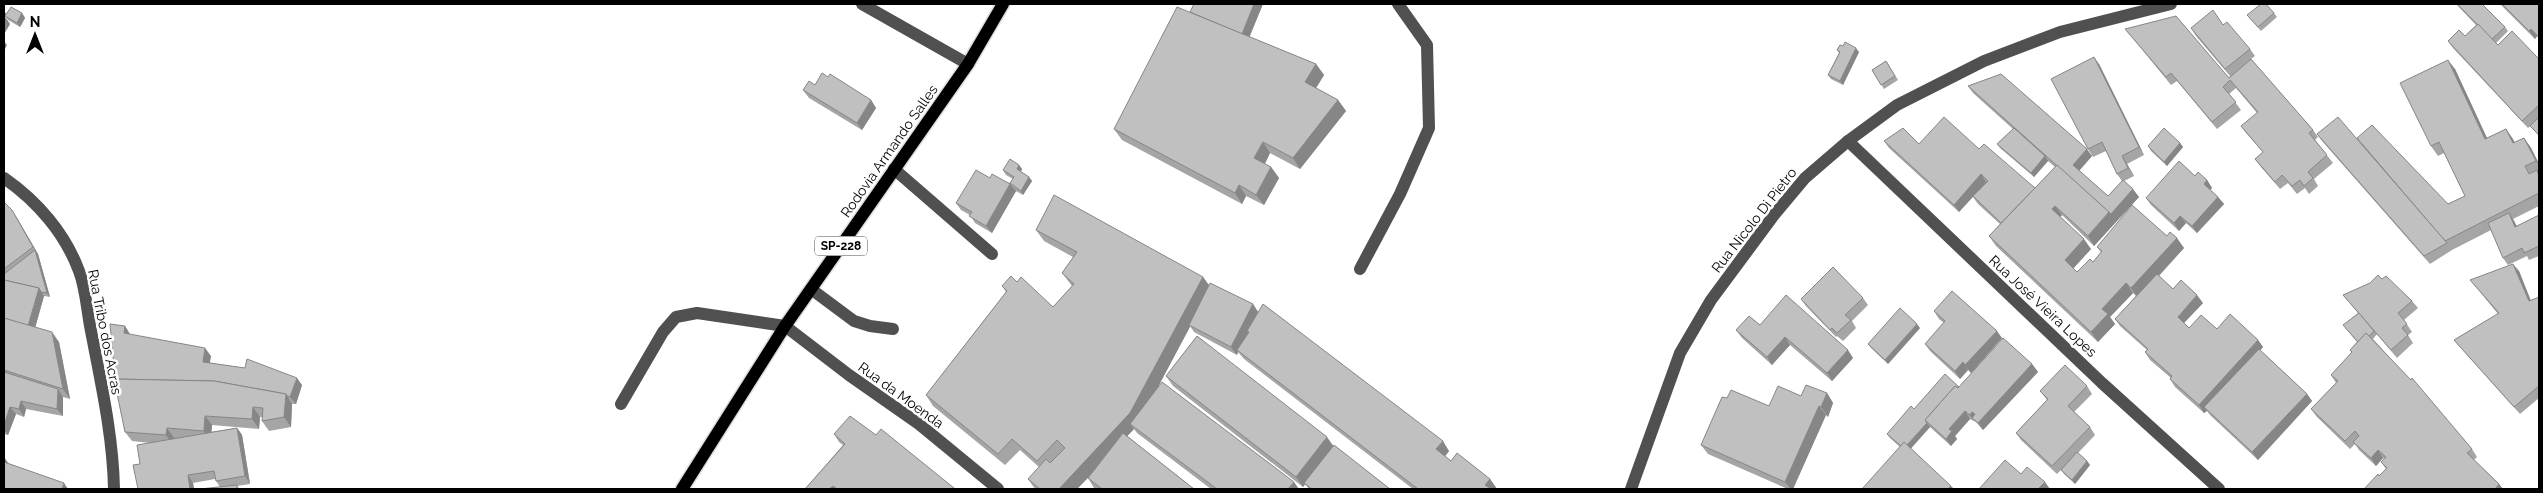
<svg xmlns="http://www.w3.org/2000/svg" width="2543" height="493" font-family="Raleway,sans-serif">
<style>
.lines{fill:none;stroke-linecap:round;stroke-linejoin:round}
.major-casing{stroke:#dbdbdb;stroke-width:15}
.minor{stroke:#505050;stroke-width:12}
.major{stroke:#000;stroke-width:12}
.wall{fill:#a5a5a5}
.shaded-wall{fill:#868686}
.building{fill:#c0c0c0;stroke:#868686}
.labels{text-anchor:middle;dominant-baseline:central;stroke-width:5;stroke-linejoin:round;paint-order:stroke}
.shield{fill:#fff;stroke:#4c4c4c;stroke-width:1}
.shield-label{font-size:12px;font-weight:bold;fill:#000}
.street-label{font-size:14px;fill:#000;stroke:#fff}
</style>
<rect width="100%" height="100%" fill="#fff"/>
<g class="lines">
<g class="major-casing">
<path id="major" d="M682 489 785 326 968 64 1003 4"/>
</g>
<g class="minor">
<path d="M862 4 968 64"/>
<path d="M1848 141 2102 383 2219 489"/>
<path d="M894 169 992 254"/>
<path d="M4 178C37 201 65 233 79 271 86 289 87 312 91 331 101 383 113 436 114 489"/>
<path d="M1360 269 1400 194 1429 128 1427 45 1398 4"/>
<path d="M811 289 854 321 870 326 893 329"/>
<path d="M621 404 663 332 676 317 697 313 785 326 849 375 919 424 998 489"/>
<path d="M1631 489 1680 353 1711 300 1774 215 1805 178 1848 141 1897 105 1984 61 2060 32 2171 4"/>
</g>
<use href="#major" class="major"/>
</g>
<g class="wall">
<path d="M1194 4H1263L1249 37 1316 64 1324 75 1316 88 1338 100 1346 111 1300 169 1270 153 1265 164 1271 167 1279 178 1264 205 1246 196 1242 204 1122 140 1114 129 1190 12Z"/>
<path d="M2456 4H2482L2505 27 2508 31 2496 43 2498 45 2539 59V136L2530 126 2534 123 2528 128 2453 48 2448 41 2465 36 2476 25Z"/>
<path d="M2500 4H2539V39L2537 36 2535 39Z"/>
<path d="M4 10 6 14 22 13 25 18 20 27 8 20 5 16V17L10 24 4 34Z"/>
<path d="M2274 13 2277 17 2261 31 2247 15Z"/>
<path d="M2223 25 2250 49 2255 56 2251 59 2313 130 2318 137 2315 140 2333 163 2314 179 2318 186 2309 194 2305 188 2297 194 2288 183 2280 189 2261 167 2255 159 2263 152 2246 133 2241 126 2257 113 2236 88 2229 94 2241 110 2217 129 2177 81 2171 85 2131 36 2125 29 2229 78 2230 76 2196 36 2191 28Z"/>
<path d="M1837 50 1859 52 1843 85 1831 79 1828 75 1839 53Z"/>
<path d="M1886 61 1898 80 1884 89 1872 70Z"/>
<path d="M2099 64 2144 155 2127 164 2134 176 2124 181 2139 197 2094 246 2062 215 2060 217 2091 249 2073 268 2077 272 2093 262 2101 252 2097 247 2167 236 2184 248 2159 276 2173 289 2203 303 2184 323 2189 328 2217 329 2258 340 2263 347 2260 350 2307 394 2312 401 2258 460 2210 415 2207 411 2204 413 2175 387 2170 379 2171 378 2150 360 2145 352 2147 350 2120 326 2115 319 2136 296 2133 293 2110 317 2115 324 2098 342 1996 246 1989 236 2000 224 1978 204 1973 197 1959 212 1889 148 1884 141 1979 149 2035 188 2055 167 2048 161 2034 177 2000 148 1997 144 2013 129 1973 93 1968 86 2092 156 2079 171 2108 196 2122 181 2117 174 2106 151 2093 157 2088 149Z"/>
<path d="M2455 69 2487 138 2506 129 2515 143 2524 138 2531 148 2539 164V173H2538L2539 174V206L2513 219 2517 226 2539 215V256L2529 260 2527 256 2508 265 2503 258 2491 230 2452 250 2430 264 2322 141 2317 134 2359 142 2448 204 2465 196 2444 153 2438 156 2431 146Z"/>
<path d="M815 85 871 100 876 108 862 130 809 98 803 90Z"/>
<path d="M2180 143 2183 147 2167 166 2151 151 2148 146Z"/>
<path d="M1019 165 1022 169 1021 172 1029 177 1032 181 1023 195 1014 190 1016 191 992 233 975 223 970 215 961 210 956 203 990 178 1010 183 1013 179 1006 175 1003 170Z"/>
<path d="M2195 176 2207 180 2212 188 2210 190 2218 197 2224 204 2197 233 2186 223 2179 231 2151 205 2146 198Z"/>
<path d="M4 202 17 218 38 254 50 297 44 296 35 328 59 342 70 399 63 397V416L26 409 24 417 16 414 8 435 4 434Z"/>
<path d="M1036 230 1203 277 1209 286 1253 304 1258 312 1449 451 1445 456 1451 461 1490 479 1497 489H1413L1244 359 1238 352 1237 355 1194 332 1190 326 1158 387 1299 489H1211L1137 433 1134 429 1127 436 1194 489H1097L1094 488 1088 478 1077 489H1035L1028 479 1039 467 1020 450 1005 465 933 406 926 395 1006 292 1002 286 1017 282 1053 307 1072 286 1062 273 1073 257 1044 241Z"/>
<path d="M2519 271 2531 301 2539 297V398L2520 414 2460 347 2454 340 2498 314 2476 287 2470 280Z"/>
<path d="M2382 279 2412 301 2418 308 2404 320 2412 332 2408 335 2413 343 2397 358 2377 334 2373 339 2472 449 2477 457 2474 460 2499 484 2503 489H2364L2379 476 2386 469 2381 462 2384 459 2383 458 2376 466 2359 450 2355 444 2350 449 2317 417 2311 409 2336 383 2331 375 2352 353 2350 350 2357 342 2343 325 2358 313 2343 295Z"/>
<path d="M1863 298 1868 305 1852 321 1856 328 1843 341 1837 336 1836 337 1806 306 1801 299Z"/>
<path d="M1934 311 2002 338 1971 373 1968 370 1960 379 1930 351 1925 344 1944 323 1939 319Z"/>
<path d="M1760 325 1853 358 1832 381 1790 345 1772 365 1742 338 1736 330Z"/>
<path d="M125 326 130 335 211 356 210 363 302 385 296 404H292L291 427 269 431 262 421 263 417H260L259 429 212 425 211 432 237 428 242 435 250 484 237 486 240 489H200L220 487 216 481 215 479 193 483 194 489H138L140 464 150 443 132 441 125 432 115 379Z"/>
<path d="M1920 328 1888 364 1871 348 1868 344Z"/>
<path d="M2032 364 2038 372 1983 430 1976 422 1970 419 1955 436 1957 439 1951 446 1930 427 1911 448 1900 447 1890 438 1887 434 1914 409 1959 387Z"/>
<path d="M1166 376 1333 446 1390 489H1309L1305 484 1303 487 1173 386Z"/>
<path d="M2087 386 2092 394 2074 412 2090 427 2095 435 2078 453 2087 461 2090 465 2075 484 2064 474 2061 470 2057 474 2021 440 2016 433 2047 400 2040 391Z"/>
<path d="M1827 393 1833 403 1828 417 1826 415 1793 489H1788L1708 454 1701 445 1727 398 1769 406 1801 396Z"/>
<path d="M834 434 954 489H805L843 445 839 442Z"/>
</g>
<g class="shaded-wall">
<path d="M1254 4H1263L1247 43 1242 35Z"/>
<path d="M4 10 6 14 5 17 10 24 4 34Z"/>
<path d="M22 13 25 18 20 27 17 23Z"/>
<path d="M2531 29 2537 36 2535 39 2529 31Z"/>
<path d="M4 41 7 45 4 51Z"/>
<path d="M1856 48 1859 52 1843 85 1840 81Z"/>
<path d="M2094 57 2099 64 2144 155 2139 147Z"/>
<path d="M2448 60 2455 69 2492 149 2485 139Z"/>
<path d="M1316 64 1324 75 1313 93 1305 82Z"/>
<path d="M871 100 876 108 862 130 857 123Z"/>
<path d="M1338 100 1346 111 1300 169 1293 158Z"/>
<path d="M2506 129 2513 139 2520 153 2513 143Z"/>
<path d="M2524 138 2531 148 2539 164V166L2536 161Z"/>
<path d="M1263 142 1270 153 1262 169 1254 158Z"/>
<path d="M2180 143 2183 147 2167 166 2164 162Z"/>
<path d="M2087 149 2092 156 2078 172 2073 165Z"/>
<path d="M2045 156 2048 161 2034 177 2031 173Z"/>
<path d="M2122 156 2127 164 2134 176 2128 168Z"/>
<path d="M1019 165 1022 169 1020 173 1017 169Z"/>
<path d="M1271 167 1279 178 1264 205 1256 195Z"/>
<path d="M1981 174 1986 182 1959 212 1954 205Z"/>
<path d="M1029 177 1032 181 1023 195 1021 191Z"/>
<path d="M2207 180 2212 188 2209 191 2204 184Z"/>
<path d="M1010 184 1016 191 992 233 986 226Z"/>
<path d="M1239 185 1246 196 1242 204 1235 193Z"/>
<path d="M2133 189 2139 197 2094 246 2088 236 2109 212Z"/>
<path d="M2218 197 2224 204 2197 233 2192 226Z"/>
<path d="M2055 206 2062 215 2059 219 2052 209Z"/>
<path d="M12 210 17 218 38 254 33 247Z"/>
<path d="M2509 213 2514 221 2520 234 2515 227Z"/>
<path d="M2180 216 2186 223 2179 231 2174 223Z"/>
<path d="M2177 238 2184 248 2138 298 2131 288Z"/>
<path d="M2084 239 2091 249 2072 270 2065 260Z"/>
<path d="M35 250 38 254 50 297 47 293Z"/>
<path d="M2513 264 2519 271 2534 309 2529 301Z"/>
<path d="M1203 277 1211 288 1189 325 1190 327 1138 424H1130L1134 429 1077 489H1059Z"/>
<path d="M2126 283 2133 293 2110 317 2115 324 2098 342 2091 332 2102 309Z"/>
<path d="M39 288 44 296 33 335 28 327Z"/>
<path d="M2197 295 2203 303 2183 324 2178 317Z"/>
<path d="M1253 304 1258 312 1247 331 1248 333 1239 351 1237 350 1238 352 1237 355 1231 347Z"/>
<path d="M1917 324 1920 328 1888 364 1885 360Z"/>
<path d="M125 326 130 334 129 341 124 333Z"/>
<path d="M1997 331 2002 338 1971 373 1965 365Z"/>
<path d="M52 332 59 342 70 399 63 389Z"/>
<path d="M1785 337 1790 345 1772 365 1767 357Z"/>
<path d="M2258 340 2263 347 2207 410 2204 407 2207 411 2204 413 2199 405Z"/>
<path d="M205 348 211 356 208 369 203 362Z"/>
<path d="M1848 350 1853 358 1832 381 1827 373Z"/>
<path d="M1963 362 1968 370 1960 379 1955 371Z"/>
<path d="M2032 364 2038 372 1983 430 1978 423Z"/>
<path d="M297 378 302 385 296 404 290 397Z"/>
<path d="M58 389 63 397V416L57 409Z"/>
<path d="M1827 393 1833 403 1828 417 1821 407Z"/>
<path d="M286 394 292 404 291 427 284 417Z"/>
<path d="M2307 394 2312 401 2258 460 2252 452Z"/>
<path d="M21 401 26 409 24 417 19 409Z"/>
<path d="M1819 406 1826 415 1793 489H1791L1785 482Z"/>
<path d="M10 407 16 414 8 435 4 429V425Z"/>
<path d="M253 407 260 417 259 429 252 419Z"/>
<path d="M1965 411 1970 419 1955 436 1957 439 1951 446 1946 439 1949 429Z"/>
<path d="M1972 412 1978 419 1972 418 1975 423 1970 415Z"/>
<path d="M205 416 212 425 211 441 204 431Z"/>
<path d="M1927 423 1930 427 1907 453 1904 449Z"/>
<path d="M167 428 174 438 173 444 166 435Z"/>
<path d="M237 428 242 435 250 484 245 476Z"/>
<path d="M1327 437 1334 447 1303 487 1296 477Z"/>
<path d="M1443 441 1449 451 1443 459 1436 449Z"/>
<path d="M2378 450 2383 458 2376 466 2371 458Z"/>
<path d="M4 457 11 467 4 463Z"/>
<path d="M2087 461 2090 465 2075 484 2072 480Z"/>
<path d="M188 475 193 483 194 489H190Z"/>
<path d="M1490 479 1497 489H1488L1485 485Z"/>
<path d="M1294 482 1299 489H1288Z"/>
<path d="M2045 482 2050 489H2038Z"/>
<path d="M64 483 68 489H62Z"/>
<path d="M2499 484 2503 489H2497L2496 488Z"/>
<path d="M833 486 835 489H829Z"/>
<path d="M1951 486 1954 489H1948Z"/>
</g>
<g class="building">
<path d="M1194 4H1254L1242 34 1190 12Z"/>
<path d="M2261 4H2266L2274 13 2258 27 2247 15Z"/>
<path d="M2457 4H2482L2505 27 2492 39Z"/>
<path d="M2502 4H2539V37L2531 29 2529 31Z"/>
<path d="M11 7 22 13 17 23 5 16Z"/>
<path d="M1177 7 1316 64 1305 82 1338 100 1293 158 1263 142 1254 158 1271 167 1256 195 1239 185 1235 193 1114 129Z"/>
<path d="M2213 10 2223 25 2227 22 2250 49 2225 69 2191 28Z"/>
<path d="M2176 16 2229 78 2251 59 2313 130 2309 133 2327 155 2308 172 2313 178 2304 186 2300 180 2292 186 2282 175 2275 182 2255 159 2263 152 2241 126 2258 112 2230 80 2223 87 2236 102 2212 122 2171 73 2166 77 2125 29Z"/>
<path d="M2478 24 2498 45 2512 31 2539 59V105L2522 121 2448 41 2459 30 2465 36Z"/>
<path d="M1845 42 1856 48 1840 81 1828 75 1840 52 1837 50 1840 45 1843 46Z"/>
<path d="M2094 57 2139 147 2122 156 2128 168 2117 174 2102 142 2088 149 2051 79Z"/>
<path d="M2448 60 2485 139 2506 129 2513 143 2524 138 2536 161 2525 166 2529 174 2537 170 2539 176V193L2445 241 2357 138 2372 125 2448 204 2465 196 2439 142 2431 146 2400 83Z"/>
<path d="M1886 61 1895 76 1881 85 1872 70Z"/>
<path d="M822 73 828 77 830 74 871 100 857 123 803 90 809 81 815 85Z"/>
<path d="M2001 74 2087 149 2073 165 2108 196 2123 180 2133 189 2111 214 1968 86Z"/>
<path d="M1944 117 1979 149 1984 144 2035 188 2001 223 1973 196 1988 181 1981 174 1954 205 1884 141 1903 128 1919 144Z"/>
<path d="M2338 117 2447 243 2424 256 2317 134Z"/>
<path d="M2539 117V135L2530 126Z"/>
<path d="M2014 128 2045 156 2031 173 1997 144Z"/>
<path d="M2164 128 2180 143 2164 162 2148 146Z"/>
<path d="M1010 159 1019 165 1017 169 1029 177 1021 191 1010 183 1014 177 1003 170Z"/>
<path d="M2179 161 2195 176 2198 172 2207 180 2204 184 2218 197 2192 226 2180 216 2174 223 2146 198Z"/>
<path d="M2057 165 2109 212 2088 236 2055 206 2052 209 2084 239 2065 260 2077 272 2090 259 2093 262 2102 251 2097 247 2132 205 2167 236 2170 232 2177 238 2131 288 2126 283 2102 309 2108 314 2091 332 1989 236Z"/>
<path d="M976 170 990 178 992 174 1010 184 986 226 969 216 972 212 956 203Z"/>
<path d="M1054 195 1203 277 1130 413 1059 489H1040L1028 479 1046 459 1050 463 1065 448 1057 440 1037 461 1012 439 998 454 926 395 1007 291 1002 286 1011 276 1017 282 1021 277 1053 307 1074 284 1062 273 1077 252 1036 230Z"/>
<path d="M4 202 12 210 33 247 4 269Z"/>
<path d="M2509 213 2515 227 2539 215V246L2524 253 2522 248 2503 258 2488 223Z"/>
<path d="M35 250 47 293 41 292 39 288 4 280V274Z"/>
<path d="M2513 264 2529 301 2539 297V386L2514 407 2454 340 2499 313 2470 280Z"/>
<path d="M1833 267 1863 298 1845 315 1851 320 1837 333 1832 328 1830 330 1801 299Z"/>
<path d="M2157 274 2173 289 2181 280 2197 295 2178 317 2189 328 2201 315 2217 329 2230 314 2258 340 2199 405 2170 379 2172 376 2145 352 2148 349 2115 319Z"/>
<path d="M2378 275 2382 279 2386 276 2412 301 2398 313 2407 324 2402 328 2408 335 2391 350 2343 295 2370 283Z"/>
<path d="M4 280 39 288 28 326 4 318Z"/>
<path d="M1210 283 1253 304 1231 347 1189 325Z"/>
<path d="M1952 291 1997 331 1965 365 1963 362 1955 371 1925 344 1945 321 1934 311Z"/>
<path d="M1786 295 1848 350 1827 373 1785 337 1767 357 1736 330 1749 316 1760 325Z"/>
<path d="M1263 304 1443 441 1436 449 1451 461 1457 453 1490 479 1485 485 1491 489H1418L1237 350 1249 332 1247 331Z"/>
<path d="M1900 308 1917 324 1885 360 1868 344Z"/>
<path d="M2359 313 2374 331 2369 336 2366 333 2358 342 2343 325Z"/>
<path d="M4 318 52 332 63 389 4 370Z"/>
<path d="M110 324 125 326 124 333 205 348 203 362 245 368 247 359 297 378 290 397 287 396 286 394 214 381 115 379Z"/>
<path d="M2366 333 2411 380 2412 378 2472 449 2467 453 2499 484 2496 488 2497 489H2364L2378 474 2379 476 2387 468 2381 462 2386 457 2378 450 2371 458 2353 442 2359 436 2355 431 2345 441 2311 409 2338 381 2331 375 2352 352 2350 350Z"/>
<path d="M1197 336 1327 437 1296 477 1166 376Z"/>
<path d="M2003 338 2032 364 1978 423 1972 418 1975 414 1972 412 1970 415 1965 411 1949 429 1952 431 1946 439 1925 420 1955 386 1958 388Z"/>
<path d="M2259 349 2307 394 2252 452 2204 407Z"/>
<path d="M2065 365 2087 386 2068 406 2090 427 2052 466 2016 433 2048 399 2040 391Z"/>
<path d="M4 372 58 389 57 409 21 401 19 409 10 407 4 425Z"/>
<path d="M1945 374 1959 387 1958 388 1955 386 1925 420 1927 423 1907 445 1904 442 1901 446 1887 434 1911 406 1914 409Z"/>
<path d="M114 379 214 381 286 394 284 417 262 421 263 408 253 407 252 419 205 416 204 431 167 428 166 435 125 432Z"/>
<path d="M1162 382 1294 482 1288 489H1217L1130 424Z"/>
<path d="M1806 385 1827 393 1821 407 1819 406 1785 482 1701 445 1722 397 1727 398 1731 390 1769 406 1778 386 1801 396Z"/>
<path d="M850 416 876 435 881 429 954 488 952 489H835L836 488 833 486 829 489H805L845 444 834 434Z"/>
<path d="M237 428 245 476 216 481 214 471 188 475 190 489H138L133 465 140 464 137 445Z"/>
<path d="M1123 433 1194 489H1102L1088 478Z"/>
<path d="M1904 442 1951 486 1948 489H1862Z"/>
<path d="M1334 445 1390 489H1312L1304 483Z"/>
<path d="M2077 452 2087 461 2072 480 2061 470Z"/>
<path d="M2005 460 2021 474 2027 467 2045 482 2038 489H1979Z"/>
<path d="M4 462 64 483 62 489H4Z"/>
<path d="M237 485V489H200Z"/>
</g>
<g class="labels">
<rect class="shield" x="815" y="236.5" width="52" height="19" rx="4"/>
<g class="shield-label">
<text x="841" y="246">SP-228</text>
</g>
<g class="street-label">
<text transform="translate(889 151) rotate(-55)">Rodovia Armando Salles</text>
<text transform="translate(1754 220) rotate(-52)">Rua Nicolo Di Pietro</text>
<text transform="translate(2043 306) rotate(43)">Rua José Vieira Lopes</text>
<text transform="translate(105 332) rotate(79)">Rua Tribo dos Acras</text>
<text transform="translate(901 395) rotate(36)">Rua da Moenda</text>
</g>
</g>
<rect width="2543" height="493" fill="none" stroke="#000000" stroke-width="10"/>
<g transform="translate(35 35)" stroke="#ffffff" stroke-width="4" paint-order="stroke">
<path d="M0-4L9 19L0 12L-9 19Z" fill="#000000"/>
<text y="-8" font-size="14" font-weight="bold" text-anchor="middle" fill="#000000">N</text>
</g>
</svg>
